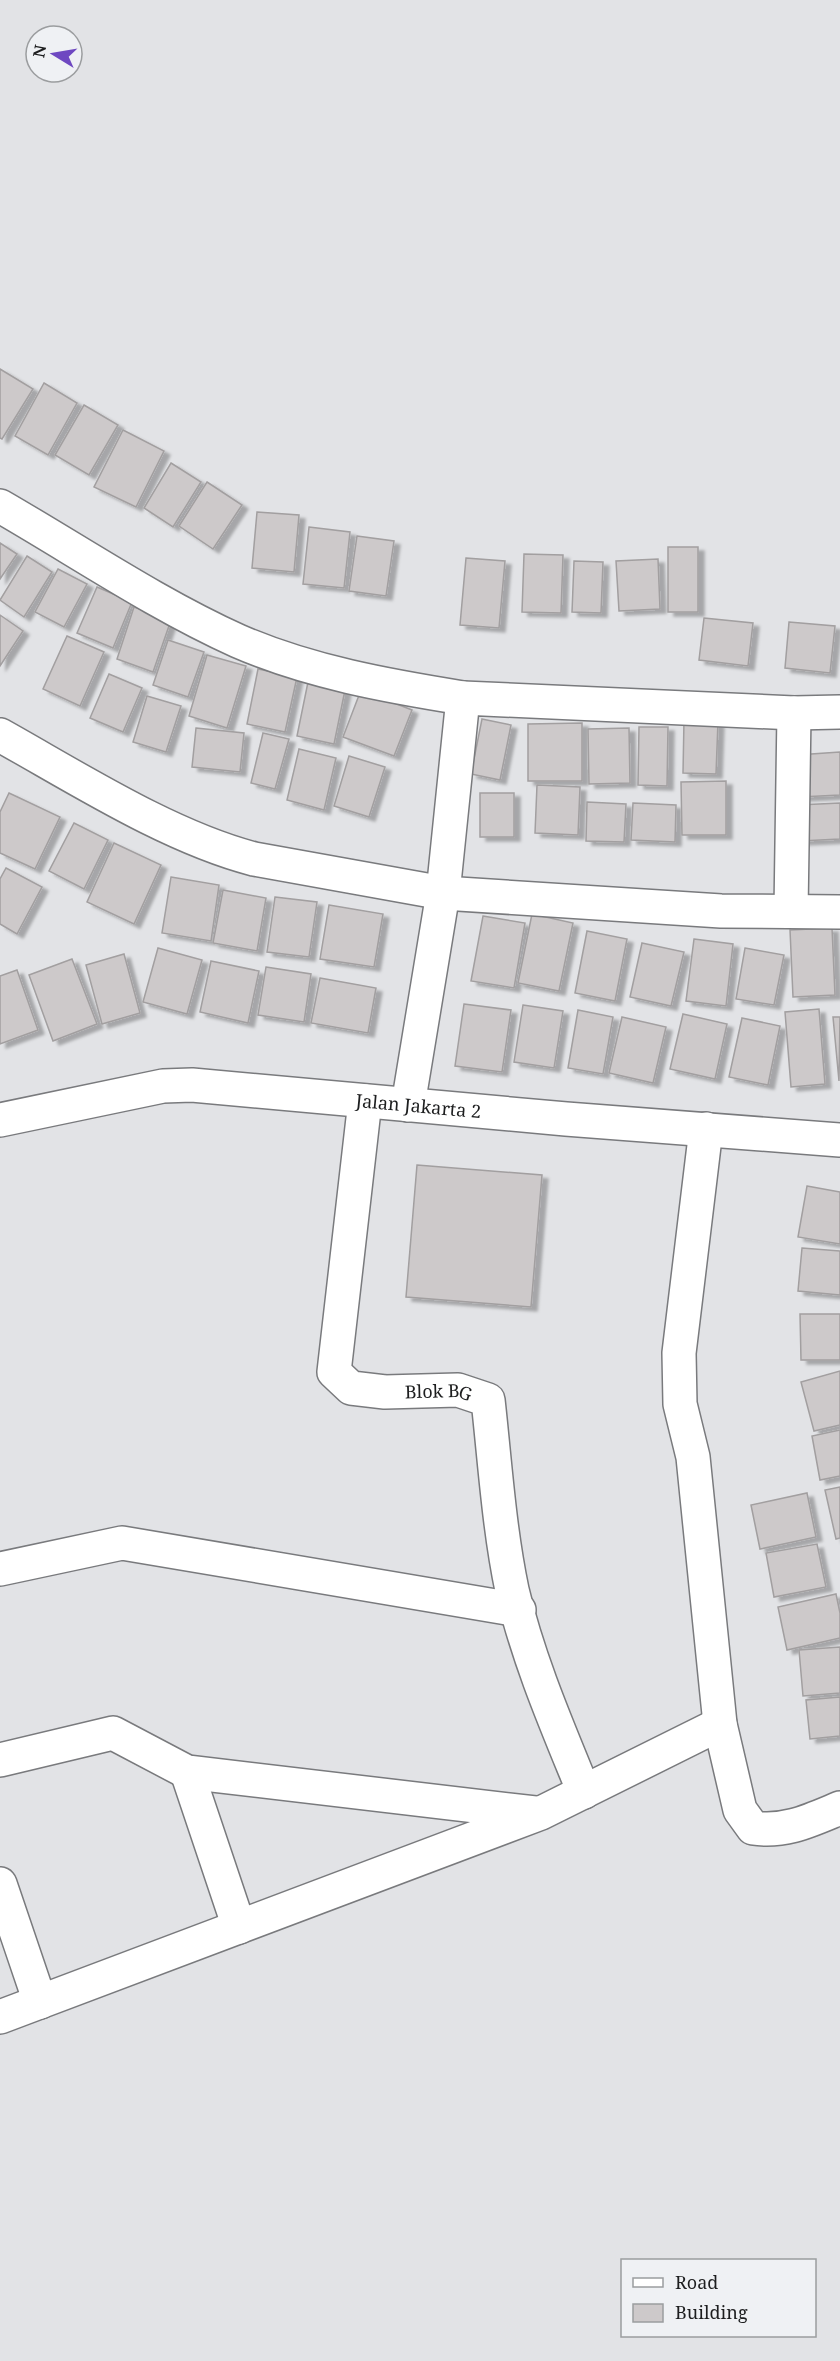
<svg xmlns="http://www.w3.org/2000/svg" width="840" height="2361" font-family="'Noto Serif',serif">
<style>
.building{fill:#cdc9ca;stroke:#a29fa0;stroke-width:1.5;filter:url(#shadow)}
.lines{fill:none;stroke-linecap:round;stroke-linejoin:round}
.minor-casing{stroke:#797a7d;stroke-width:36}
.minor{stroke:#fff;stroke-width:33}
.labels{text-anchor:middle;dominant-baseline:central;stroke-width:5;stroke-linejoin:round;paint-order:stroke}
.street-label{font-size:18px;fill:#1d1e1f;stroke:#eff1f4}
</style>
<defs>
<filter id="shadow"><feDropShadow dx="6" dy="4" stdDeviation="1.5" flood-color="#0004"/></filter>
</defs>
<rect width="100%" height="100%" fill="#e2e3e6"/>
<g class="building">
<path d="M0 369 33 389 2 439 0 438Z"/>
<path d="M44 383 77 403 48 455 15 436Z"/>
<path d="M84 405 118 425 89 475 55 455Z"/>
<path d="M123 430 164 451 136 507 94 487Z"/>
<path d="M171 463 201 482 173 527 144 508Z"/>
<path d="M207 482 242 505 213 549 179 526Z"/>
<path d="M257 512 299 515 294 572 252 568Z"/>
<path d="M309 527 350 532 344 588 303 584Z"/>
<path d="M357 536 394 541 386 596 349 591Z"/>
<path d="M0 543 17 554 0 579Z"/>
<rect x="668" y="547" width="30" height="65"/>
<path d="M524 554 563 555 561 613 522 612Z"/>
<path d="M27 556 52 572 24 617 0 600Z"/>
<path d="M466 558 505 561 499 628 460 625Z"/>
<path d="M658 559 660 609 619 611 616 561Z"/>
<path d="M574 561 603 562 601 613 572 612Z"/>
<path d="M58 569 87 584 64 627 35 612Z"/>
<path d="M97 587 132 602 113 648 77 633Z"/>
<path d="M134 607 171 620 153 672 117 659Z"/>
<path d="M0 615 23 631 0 666Z"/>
<path d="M704 618 753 623 748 666 699 660Z"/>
<path d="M789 622 835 626 830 673 785 668Z"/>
<path d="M67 636 104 652 80 706 43 689Z"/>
<path d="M168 640 204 652 188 697 153 685Z"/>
<path d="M207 655 246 666 227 728 189 716Z"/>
<path d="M258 669 297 677 285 732 247 724Z"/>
<path d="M109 674 142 688 123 732 90 718Z"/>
<path d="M308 682 345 690 334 744 297 736Z"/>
<path d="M361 690 412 710 394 756 343 737Z"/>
<path d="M147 696 181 706 166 752 133 742Z"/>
<path d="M482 719 511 725 500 780 471 774Z"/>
<path d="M684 720 718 721 716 774 683 773Z"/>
<path d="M582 723V781H528V724Z"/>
<path d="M639 727H668L667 786 638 785Z"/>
<path d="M196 728 244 733 240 772 192 767Z"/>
<path d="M629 728 630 783 589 784 588 729Z"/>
<path d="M263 733 289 739 275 789 251 783Z"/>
<path d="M299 749 336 758 324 810 287 800Z"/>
<path d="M840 752V795L800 797 797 755Z"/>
<path d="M349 756 385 767 369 817 334 806Z"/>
<path d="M726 781V835H682L681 782Z"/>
<path d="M537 785 580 787 578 835 535 833Z"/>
<path d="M9 793 60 817 35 869 0 853V812Z"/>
<rect x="480" y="793" width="34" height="44"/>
<path d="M587 802 626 804 624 842 586 841Z"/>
<path d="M633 803 676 805 675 842 631 840Z"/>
<path d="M840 803V839L800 841 798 805Z"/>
<path d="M74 823 108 840 84 889 49 871Z"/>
<path d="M114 843 161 865 134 924 87 902Z"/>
<path d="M6 868 42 887 17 934 0 924V879Z"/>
<path d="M171 877 219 885 211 941 162 933Z"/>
<path d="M223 890 266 898 257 951 213 943Z"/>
<path d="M275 897 317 902 309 957 267 952Z"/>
<path d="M329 905 383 914 374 967 320 959Z"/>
<path d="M532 914 573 923 559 991 518 983Z"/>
<path d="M483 916 525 923 514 988 471 981Z"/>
<path d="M832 928 835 995 793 997 790 930Z"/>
<path d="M587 931 627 939 615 1001 575 993Z"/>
<path d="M694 939 733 944 726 1006 686 1001Z"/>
<path d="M642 943 684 952 671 1006 630 997Z"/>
<path d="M158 948 202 960 187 1014 143 1002Z"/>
<path d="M745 948 784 955 774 1005 736 999Z"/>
<path d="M124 954 140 1013 102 1024 86 965Z"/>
<path d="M72 959 97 1024 53 1041 29 975Z"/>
<path d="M211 961 259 971 248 1023 200 1012Z"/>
<path d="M266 967 311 974 304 1022 258 1015Z"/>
<path d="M17 970 38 1030 0 1044V976Z"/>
<path d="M320 978 376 988 368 1033 311 1023Z"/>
<path d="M464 1004 511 1010 502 1072 455 1066Z"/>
<path d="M523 1005 563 1011 554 1068 514 1062Z"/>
<path d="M819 1009 825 1084 791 1087 785 1012Z"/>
<path d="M578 1010 613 1017 603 1074 568 1068Z"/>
<path d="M683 1014 727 1024 715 1079 670 1069Z"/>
<path d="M622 1017 666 1027 653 1083 609 1073Z"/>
<path d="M833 1017H840L839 1081Z"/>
<path d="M742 1018 780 1026 768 1085 729 1077Z"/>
<path d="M417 1165 542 1175 531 1307 406 1297Z"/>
<path d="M807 1186 840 1192V1244L798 1237Z"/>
<path d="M802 1248 840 1251V1295L798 1291Z"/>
<path d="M800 1314H840V1360H801Z"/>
<path d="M840 1371V1425L814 1431 801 1382Z"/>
<path d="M840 1430V1476L820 1480 812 1436Z"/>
<path d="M840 1487V1538L836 1539 825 1490Z"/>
<path d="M807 1493 816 1537 760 1549 751 1505Z"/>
<path d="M817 1544 826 1587 774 1597 766 1553Z"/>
<path d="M836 1594 840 1613V1638L787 1650 778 1607Z"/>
<path d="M840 1647V1693L803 1696 799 1650Z"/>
<path d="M840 1697V1736L810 1739 806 1700Z"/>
</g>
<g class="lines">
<g class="minor-casing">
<g id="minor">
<path d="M0 506C78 551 156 604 238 641 309 672 388 686 463 698"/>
<path d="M794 713 840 712"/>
<path d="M0 735C77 778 169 837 254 859L443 893 721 911 840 912"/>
<path id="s1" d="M365 1101 334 1372 351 1388 385 1392 458 1390 488 1400C495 1463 499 1528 512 1590 528 1659 557 1726 584 1792"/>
<path d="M408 1105 443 893 463 698 794 713 791 911"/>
<path id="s2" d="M0 1120 163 1086 192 1085 566 1119 840 1140"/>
<path d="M706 1129 679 1353 680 1404 693 1457 720 1724 740 1810 753 1828C785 1833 811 1820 840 1808"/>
<path d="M0 1569 122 1543 519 1610"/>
<path d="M0 1760 113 1733 187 1772 535 1813"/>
<path d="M187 1772 239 1927"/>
<path d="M0 1884 40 2002"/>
<path d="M0 2017 541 1813 720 1724"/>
</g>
</g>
<use href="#minor" class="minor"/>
</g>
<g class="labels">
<g class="street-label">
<text stroke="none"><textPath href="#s2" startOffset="423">Jalan Jakarta 2</textPath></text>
<text stroke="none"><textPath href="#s1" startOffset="384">Blok BG</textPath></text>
</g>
</g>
<rect x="621" y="2259" width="195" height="78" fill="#eff1f4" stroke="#9b9d9f" stroke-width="1.5"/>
<rect x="633" y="2278" width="30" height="9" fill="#ffffff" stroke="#9b9d9f" stroke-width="1.5"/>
<text x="675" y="2289" font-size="18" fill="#1d1e1f">Road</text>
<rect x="633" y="2304" width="30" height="18" fill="#cdc9ca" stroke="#9b9d9f" stroke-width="1.5"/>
<text x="675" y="2319" font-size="18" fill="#1d1e1f">Building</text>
<g transform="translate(54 54) rotate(281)"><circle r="28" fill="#eff1f4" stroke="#9b9d9f" stroke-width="1.5"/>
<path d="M0-4.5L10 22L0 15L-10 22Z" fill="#6e48c1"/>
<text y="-9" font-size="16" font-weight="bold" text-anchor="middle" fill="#1d1e1f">N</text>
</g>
</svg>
